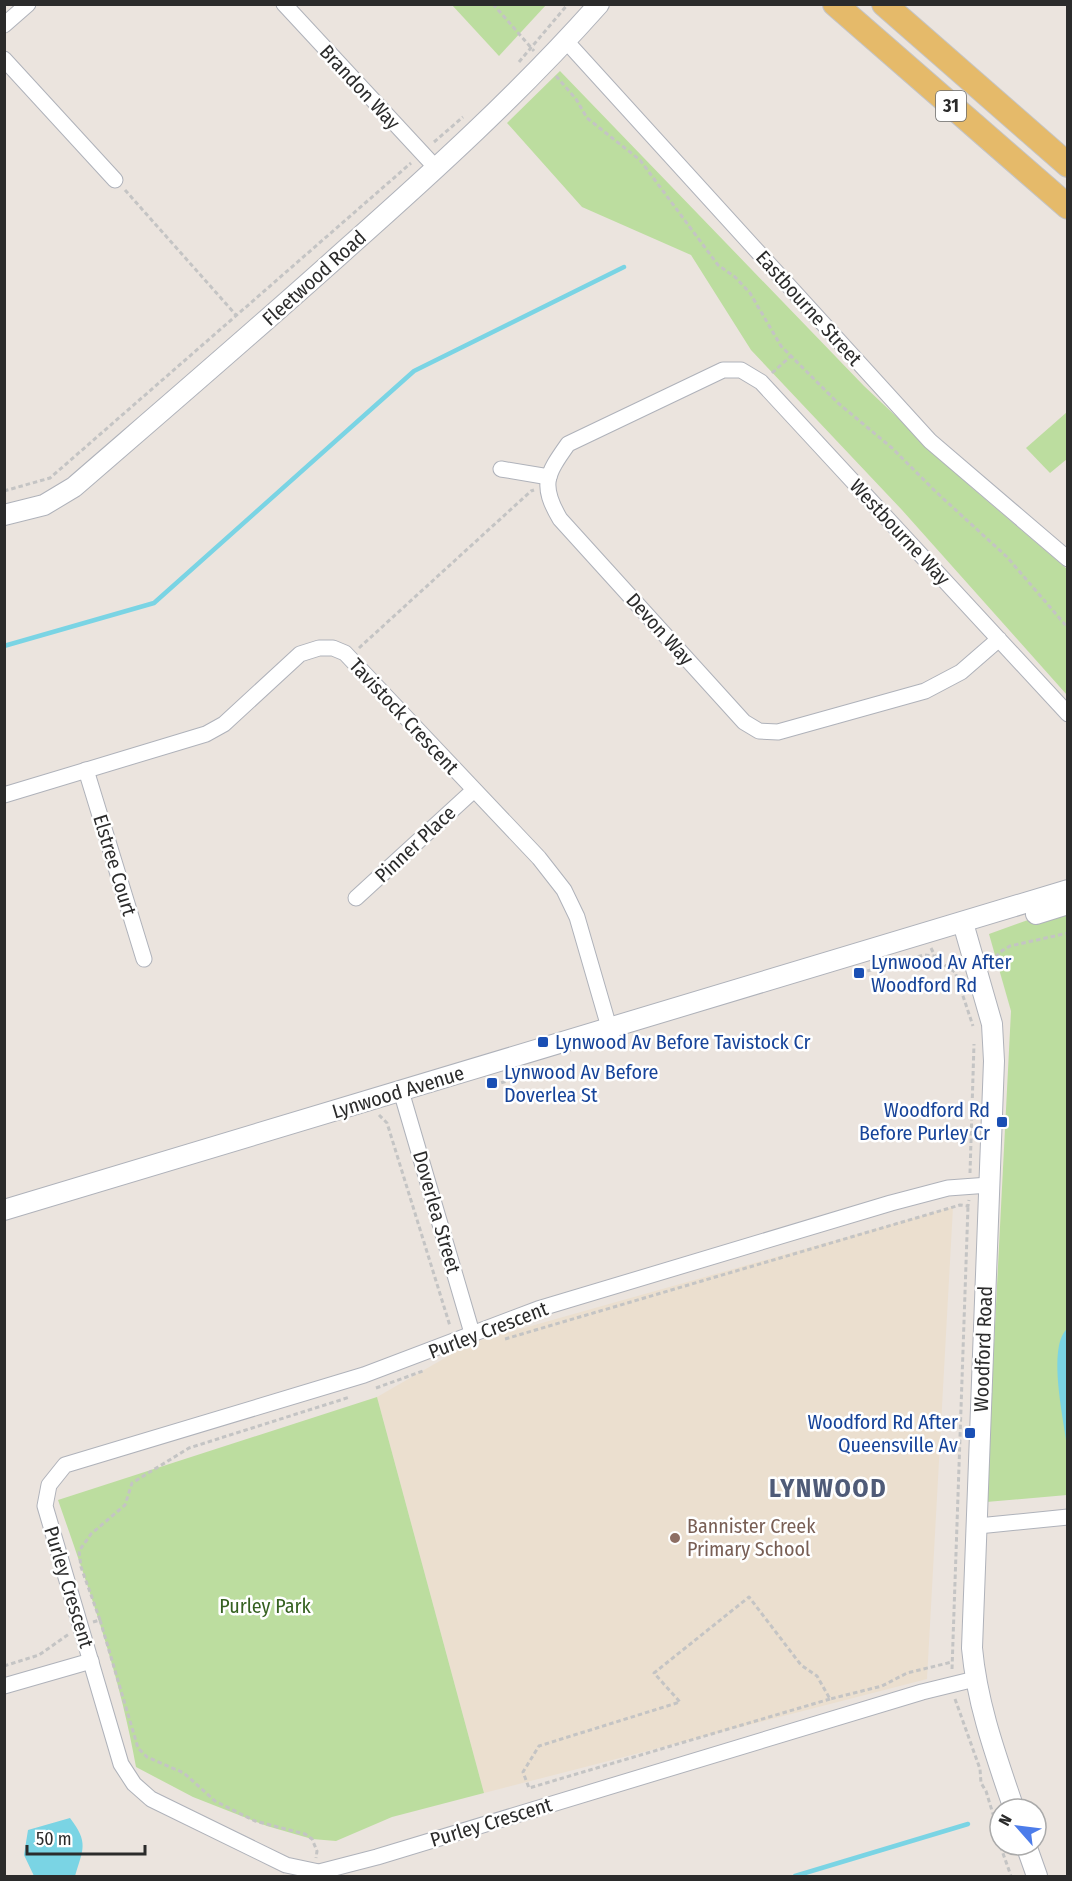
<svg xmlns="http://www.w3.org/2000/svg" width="1072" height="1881" font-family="'Fira Sans Condensed',sans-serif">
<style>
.education{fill:#ebdfcf}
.green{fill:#bcdd9f}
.water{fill:#7ad4e4}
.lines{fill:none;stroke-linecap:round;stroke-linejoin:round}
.stream{stroke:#7ad4e4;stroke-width:4.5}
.minor-casing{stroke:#afb2ba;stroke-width:17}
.tertiary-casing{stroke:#afb2ba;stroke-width:22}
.primary-casing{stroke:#c4c4c4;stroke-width:26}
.path{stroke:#c4c4c4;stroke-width:3;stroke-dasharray:4.5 3;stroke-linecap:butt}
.minor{stroke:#fff;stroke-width:15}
.tertiary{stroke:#fff;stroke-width:20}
.primary{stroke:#e5ba6a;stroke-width:24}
.transit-dot{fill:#1a4fb4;stroke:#fff;stroke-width:2}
.education-dot{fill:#8d6e63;stroke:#fff;stroke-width:2}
.labels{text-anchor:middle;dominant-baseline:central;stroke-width:5;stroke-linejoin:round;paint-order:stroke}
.shield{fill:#fff;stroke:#6b6b6b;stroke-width:1.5}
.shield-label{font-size:18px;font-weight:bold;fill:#2b2b2b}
.street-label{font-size:20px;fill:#2b2b2b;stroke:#fff}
.transit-label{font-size:20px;fill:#164399;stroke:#fff;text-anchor:start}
.education-label{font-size:20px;fill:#785e54;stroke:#fff;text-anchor:start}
.park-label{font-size:20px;fill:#366221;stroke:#fff}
.district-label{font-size:26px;font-weight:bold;letter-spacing:1.5px;fill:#4f5b78;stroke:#fff}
</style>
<rect width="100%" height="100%" fill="#ebe4de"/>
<path class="education" d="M953 1207 927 1679 484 1793 377 1397 471 1343Z"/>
<g class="green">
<path d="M452 5H546L499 56Z"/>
<path d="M560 71 864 386 971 487 1067 569V695L902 510 751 350 691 255 582 207 507 123Z"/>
<path d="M1067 412V459L1050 473 1026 448Z"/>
<path d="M1067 906V1495L986 1502 1011 1011 989 934Z"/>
<path d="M377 1397 484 1793 392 1817 336 1841 312 1839 267 1826 193 1797 136 1767C120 1675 89 1589 58 1500Z"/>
</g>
<g class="water">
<path d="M1067 1329 1068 1446H1067C1064 1420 1047 1347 1067 1329Z"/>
<path d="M70 1818C89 1843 83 1849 75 1876H34L24 1855 28 1830Z"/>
</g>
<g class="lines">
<g class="stream">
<path d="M4 646 154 603 414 371 624 267"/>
<path d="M795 1876 968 1824"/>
</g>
<g class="minor-casing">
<g id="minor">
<path d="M284 4 437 169"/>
<path d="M4 25 28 4"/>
<path d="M566 41 930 441 1068 559"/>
<path d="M4 59 115 180"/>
<path d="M501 469 549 477"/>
<path d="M999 639 961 672 925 691 778 732 759 731 744 722 560 519C540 485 546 475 568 444L723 370H741L761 382 1068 714"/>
<path d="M86 770 144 959"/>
<path d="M4 795 206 734 224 724 300 654 319 648H333L345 653 539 858 564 890 577 917 613 1041"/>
<path d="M356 898 474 790"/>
<path d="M401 1091 472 1333"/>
<path d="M978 1526 1068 1517"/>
<path d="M975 1679 922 1692 377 1857 319 1872 286 1865 151 1799 134 1784 121 1764 45 1506 49 1485 65 1465 364 1375 538 1309 891 1203 948 1188 989 1185"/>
<path d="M4 1686 91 1661"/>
</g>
</g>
<g class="tertiary-casing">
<g id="tertiary">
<path d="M4 515 44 505 74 487C164 409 255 331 344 251 433 172 520 93 599 4"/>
<path d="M1036 914 1068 904"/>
<path d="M963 923 992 1024 994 1061 972 1648C977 1704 996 1756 1014 1809"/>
<path d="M4 1210 1068 890"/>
<path d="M1026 1845 1037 1876"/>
</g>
</g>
<g class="primary-casing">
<g id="primary">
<path d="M835 4 1068 207"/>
<path d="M884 4 1068 165"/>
</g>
</g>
<g class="path">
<path d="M493 4 534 51"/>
<path d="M519 62 568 4"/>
<path d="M556 76 576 99 587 118 640 160 718 265 735 277 750 293 781 346 838 403 892 448 935 491 1007 557 1068 628"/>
<path d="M434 142 463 117"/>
<path d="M125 190 236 315"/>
<path d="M772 373 791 356"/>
<path d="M4 491 50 478 411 163"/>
<path d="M359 648 531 491 534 490"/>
<path d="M931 948 937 960 955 972 973 1026"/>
<path d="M991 963 1000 952 1010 946 1068 933"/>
<path d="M860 973 924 955 934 956"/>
<path d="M494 1085 523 1076 522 1071"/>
<path d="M379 1115 387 1123 450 1326"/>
<path d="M970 1173 974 1044"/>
<path d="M505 1339 960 1205 968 1206 969 1200"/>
<path d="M376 1388 423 1371"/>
<path d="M100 1620 81 1567 79 1551 91 1534 125 1505 132 1483 189 1448 350 1397"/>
<path d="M93 1622 100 1620 138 1748 147 1757 184 1773 215 1801 255 1821 305 1834 312 1839 317 1851 316 1858"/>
<path d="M4 1666 39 1655 69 1634"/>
<path d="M952 1669 968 1206"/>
<path d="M830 1699 529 1788 523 1772 539 1746 680 1702 654 1673 749 1597 801 1665 817 1676 830 1699 882 1686 907 1673 952 1662"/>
<path d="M955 1699 980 1769 981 1783 986 1791 1000 1837"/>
<path d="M1000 1839 999 1842 1011 1876"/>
</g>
<use href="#minor" class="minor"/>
<use href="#tertiary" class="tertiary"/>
<use href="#primary" class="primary"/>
</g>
<g class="transit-dot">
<rect x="853" y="967" width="12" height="12" rx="3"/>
<rect x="537" y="1036" width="12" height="12" rx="3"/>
<rect x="486" y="1077" width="12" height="12" rx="3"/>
<rect x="996" y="1116" width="12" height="12" rx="3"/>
<rect x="964" y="1427" width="12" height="12" rx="3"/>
</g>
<circle class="education-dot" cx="675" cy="1538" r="6"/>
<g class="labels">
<rect class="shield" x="936" y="91" width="30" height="30" rx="4.5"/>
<g class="shield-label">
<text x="951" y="106">31</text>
</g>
<g class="street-label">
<text transform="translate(360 87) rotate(47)">Brandon Way</text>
<text transform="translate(314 278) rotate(-42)">Fleetwood Road</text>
<text transform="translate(809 308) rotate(48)">Eastbourne Street</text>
<text transform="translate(900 532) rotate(47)">Westbourne Way</text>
<text transform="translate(660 629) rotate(48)">Devon Way</text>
<text transform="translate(404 716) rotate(47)">Tavistock Crescent</text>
<text transform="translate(415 844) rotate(-43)">Pinner Place</text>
<text transform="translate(115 865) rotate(73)">Elstree Court</text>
<text transform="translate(398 1092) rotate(-17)">Lynwood Avenue</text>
<text transform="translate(437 1212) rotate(74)">Doverlea Street</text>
<text transform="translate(488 1330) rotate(-21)">Purley Crescent</text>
<text transform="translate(983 1349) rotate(-88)">Woodford Road</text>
<text transform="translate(69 1587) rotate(73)">Purley Crescent</text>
<text transform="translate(491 1822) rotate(-17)">Purley Crescent</text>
</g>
<g class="transit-label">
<text x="871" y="962">Lynwood Av After<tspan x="871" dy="23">Woodford Rd</tspan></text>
<text x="555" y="1042">Lynwood Av Before Tavistock Cr</text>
<text x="504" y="1072">Lynwood Av Before<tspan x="504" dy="23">Doverlea St</tspan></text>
<text x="990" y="1110" text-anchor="end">Woodford Rd<tspan x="990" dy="23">Before Purley Cr</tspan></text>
<text x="958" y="1422" text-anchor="end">Woodford Rd After<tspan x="958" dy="23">Queensville Av</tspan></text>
</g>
<g class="education-label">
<text x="687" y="1526">Bannister Creek<tspan x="687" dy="23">Primary School</tspan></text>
</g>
<g class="park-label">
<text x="265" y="1606">Purley Park</text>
</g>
<g class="district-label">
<text x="828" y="1488">LYNWOOD</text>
</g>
</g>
<rect width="1072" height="1881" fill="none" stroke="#2b2b2b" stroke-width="12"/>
<g transform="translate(1018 1827) rotate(298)"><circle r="28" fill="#ffffff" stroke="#aaaaaa" stroke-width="1.5"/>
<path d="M0-4.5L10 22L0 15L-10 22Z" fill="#4c7cea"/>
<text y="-9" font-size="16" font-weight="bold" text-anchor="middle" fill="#2b2b2b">N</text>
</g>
<path d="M27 1845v9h118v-9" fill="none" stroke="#2b2b2b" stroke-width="3"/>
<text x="36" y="1845" font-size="18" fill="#2b2b2b" stroke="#ffffff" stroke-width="4.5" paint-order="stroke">50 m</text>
</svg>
